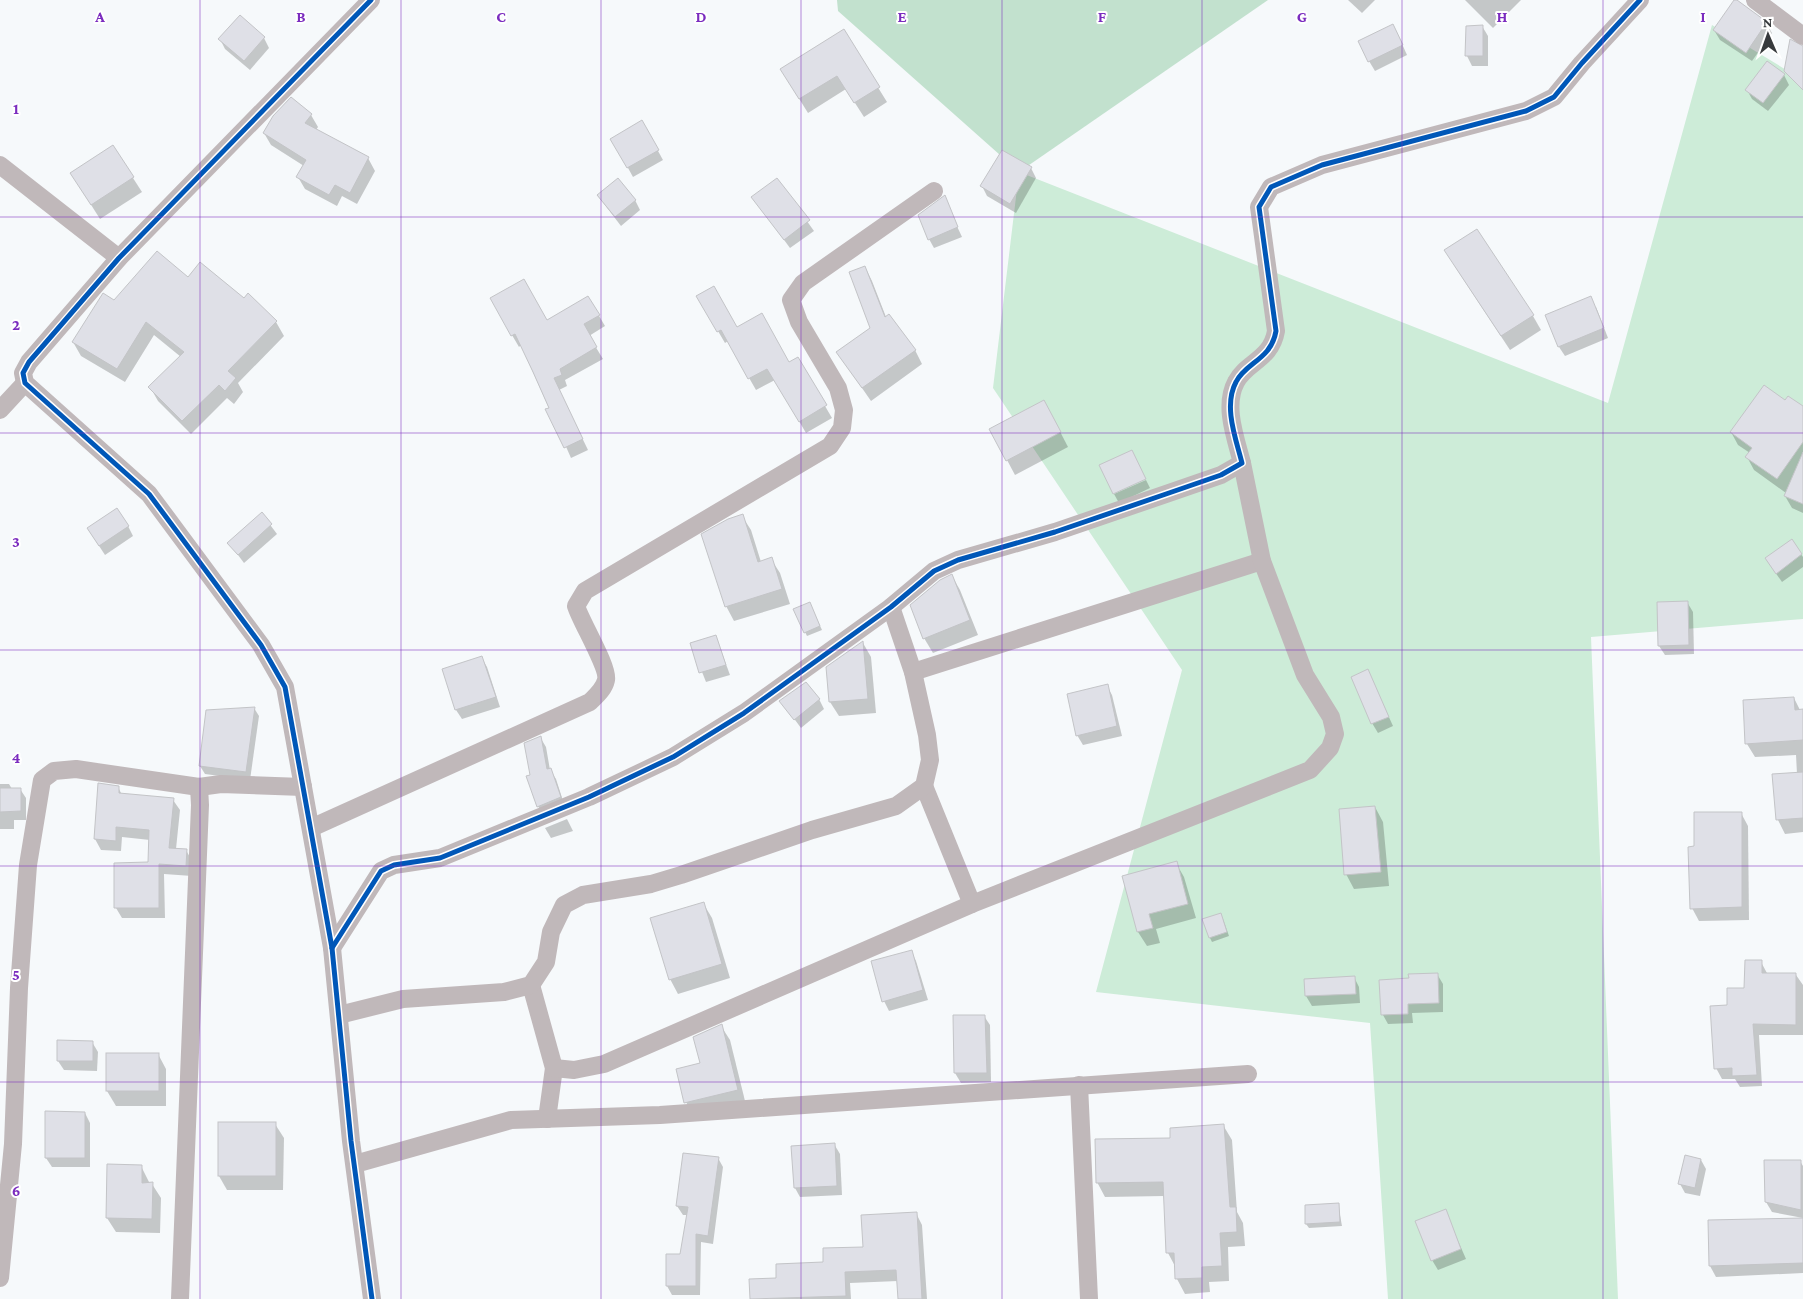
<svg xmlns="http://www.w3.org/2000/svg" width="1803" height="1299" font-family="'Crimson Pro',serif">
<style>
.green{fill:#cdecd8}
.forest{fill:#c2e1ce}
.shadow{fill:#0003}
.building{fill:#dfe0e7;stroke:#c3c4c7}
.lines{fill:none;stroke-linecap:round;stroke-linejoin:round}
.street{stroke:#c0b8ba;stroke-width:18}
.cycleway-casing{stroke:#fff;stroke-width:8}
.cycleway{stroke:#0057b8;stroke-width:5}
.grid{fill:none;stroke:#7b2cbf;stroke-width:1;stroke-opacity:0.55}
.grid-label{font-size:16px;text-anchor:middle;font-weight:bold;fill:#7b2cbf;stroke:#fff;stroke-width:4;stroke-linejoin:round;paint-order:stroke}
</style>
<rect width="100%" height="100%" fill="#f6f9fb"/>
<path class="green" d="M1712 25 1803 80V619L1591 637 1618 1299H1388L1370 1023 1096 992 1182 670 993 388 1019 172 1608 403Z"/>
<path class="forest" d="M837 0H1268L1019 172 838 11Z"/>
<g class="shadow">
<path d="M1348 0H1375L1362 13Z"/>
<path d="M1465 0H1521L1493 28Z"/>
<path d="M1735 0 1766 23 1772 33 1752 61 1720 40 1714 30Z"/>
<path d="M1482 26 1488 36V66H1472L1467 56Z"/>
<path d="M843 31 887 102 864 117 846 89 808 113 790 84Z"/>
<path d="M1398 35 1407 55 1375 71 1369 61Z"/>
<path d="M264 38 269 48 250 70 225 49 220 39Z"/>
<path d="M1784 75 1789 85 1768 111 1752 99 1747 90Z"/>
<path d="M311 115 318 127 316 130 368 158 375 171 357 204 342 196 337 206 305 189 298 177 304 166 271 145 264 133Z"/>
<path d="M642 122 663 160 633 177 612 139Z"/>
<path d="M113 147 142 192 100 219 71 173Z"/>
<path d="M1031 168 1036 178 1016 213 987 196 982 186Z"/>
<path d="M777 179 814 231 790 248 753 198Z"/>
<path d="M598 196 635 200 640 210 621 226Z"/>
<path d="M948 207 962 237 934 248 929 239Z"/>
<path d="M1454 265 1533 316 1541 330 1510 350Z"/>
<path d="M865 267 872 281 886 317 915 350 922 364 871 401 837 352 871 328Z"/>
<path d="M188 279 244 299 248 295 276 322 284 336 238 383 243 392 234 404 227 398 191 434 158 401 150 387 181 357 154 335 125 382 81 356 73 342 115 302Z"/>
<path d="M588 297 605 326 589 336 603 359 565 380 567 386 559 390 588 450 571 458 521 345 519 347 491 299 546 321Z"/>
<path d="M698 297 737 328 788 364 797 358 832 418 806 433 775 380 756 390 728 341 725 343Z"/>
<path d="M1596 307 1608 338 1565 356 1559 347Z"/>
<path d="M1786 402 1803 408V513L1792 508 1785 496 1786 493 1754 470 1747 457 1750 453 1738 445 1731 432Z"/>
<path d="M1052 416 1068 447 1015 475 1007 460Z"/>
<path d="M1146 480 1150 488 1119 503 1114 494Z"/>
<path d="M262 514 277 534 244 563 229 543Z"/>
<path d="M742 516 751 530 761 562 771 559 780 573 790 604 734 621 726 606Z"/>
<path d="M128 526 133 536 105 555 88 529Z"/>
<path d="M1791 541 1803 557V567L1782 582 1766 559Z"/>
<path d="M952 576 960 590 978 635 933 653 924 638Z"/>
<path d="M1687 602 1693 612 1694 654 1665 655 1659 646Z"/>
<path d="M812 608 822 630 807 636 805 632Z"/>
<path d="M716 637 730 675 706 682 691 644Z"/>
<path d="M863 643 871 657 876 713 839 716 830 702Z"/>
<path d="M481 657 487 667 500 707 462 719 456 710Z"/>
<path d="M1368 671 1393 726 1378 733 1372 723Z"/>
<path d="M1107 686 1112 695 1122 736 1083 745 1077 735Z"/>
<path d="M1794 698 1800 710H1803V832L1785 834 1778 820 1774 776 1797 774 1796 755 1755 757 1747 744Z"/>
<path d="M819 699 824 709 801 728 781 701Z"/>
<path d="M254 708 259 716 250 780 205 774 200 766Z"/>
<path d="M540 737 546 747 550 770 556 779 565 807 543 816 538 806 531 776Z"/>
<path d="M0 784H9L12 789H20L26 798V820H14V829H0Z"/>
<path d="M118 787 122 795 173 800 180 810 176 849 186 850 192 861V876L164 874 165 918H122L116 908 149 864 150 840 122 837 121 851 101 850 95 839Z"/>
<path d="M1375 807 1383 822 1389 886 1354 889 1346 874Z"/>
<path d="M1741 813 1748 826 1749 920 1699 921 1692 908 1695 848Z"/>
<path d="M567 819 573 831 551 838 545 828Z"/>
<path d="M1176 863 1184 877 1196 918 1156 929 1160 943 1147 946 1138 932 1123 877Z"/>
<path d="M703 903 712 918 730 978 678 994 670 979Z"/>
<path d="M1223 919 1229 936 1212 942 1210 938Z"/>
<path d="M911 951 916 961 928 1000 889 1011 884 1001Z"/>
<path d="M1761 962 1768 975H1796L1803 985V1035H1759L1762 1086 1740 1087 1735 1079H1722L1716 1068 1729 1006 1745 989Z"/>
<path d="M1437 974 1443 984V1012L1412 1013 1413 1023 1388 1024 1383 1015 1410 979Z"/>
<path d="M1354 977 1359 987 1360 1003 1312 1006 1306 996V980Z"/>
<path d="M984 1016 990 1025 991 1082 961 1083 955 1073 954 1017Z"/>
<path d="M721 1026 730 1040 746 1105 694 1117 686 1102 701 1064Z"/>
<path d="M92 1042 98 1052 97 1071 64 1070 58 1061Z"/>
<path d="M158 1054 166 1069V1106H116L107 1091Z"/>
<path d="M85 1113 90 1123V1167H52L46 1158Z"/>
<path d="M275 1124 284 1138 283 1190H227L219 1176Z"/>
<path d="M1223 1125 1232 1140 1237 1212 1243 1223 1245 1246 1228 1247 1229 1281 1209 1282 1210 1292 1185 1294 1177 1279 1176 1268 1168 1253 1165 1196 1105 1197 1097 1182Z"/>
<path d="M834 1144 840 1154 842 1195 800 1197 795 1188Z"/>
<path d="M718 1158 723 1167 713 1244 701 1242 700 1295H672L667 1286 681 1255 688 1215H683L677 1206Z"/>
<path d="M1701 1160 1706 1169 1700 1196 1685 1193 1680 1184Z"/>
<path d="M1800 1161 1803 1166V1218L1772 1212 1766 1202Z"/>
<path d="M141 1166 150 1184H152L161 1198 160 1233 116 1232 107 1218Z"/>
<path d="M1338 1204 1342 1226 1309 1228 1306 1224Z"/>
<path d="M1445 1211 1466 1259 1438 1270 1432 1260Z"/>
<path d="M916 1213 922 1225 927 1299H900L898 1281 850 1283 851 1299H770L769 1279H777L864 1249Z"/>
<path d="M1803 1219V1273L1716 1277 1710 1266Z"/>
</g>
<g class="building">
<path d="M1734 0H1737L1767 22 1746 53 1713 30Z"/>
<path d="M240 15 265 37 244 61 218 39Z"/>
<path d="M1393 24 1403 45 1368 62 1358 41Z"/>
<path d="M1483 25V56H1465L1466 26Z"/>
<path d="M844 29 880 87 854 103 837 76 799 99 780 69Z"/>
<path d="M1790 39 1803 46V90L1784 71Z"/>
<path d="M1767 61 1785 74 1763 103 1745 90Z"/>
<path d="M291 97 312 114 305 123 369 157 350 193 335 185 329 195 296 177 306 160 263 133 273 116Z"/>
<path d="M642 120 659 150 627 168 610 139Z"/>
<path d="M113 145 134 177 91 205 70 173Z"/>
<path d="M1002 150 1032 167 1010 204 980 186Z"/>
<path d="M618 178 636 200 615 217 597 195Z"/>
<path d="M777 178 810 220 784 240 751 197Z"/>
<path d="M945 195 958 227 928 240 918 215Z"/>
<path d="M1477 229 1534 315 1501 336 1444 250Z"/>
<path d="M157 251 188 277 200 262 244 298 248 293 277 321 228 371 236 378 225 391 219 385 182 421 148 387 184 352 146 322 117 369 72 342 103 293 114 300Z"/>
<path d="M865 266 885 317 889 314 916 350 862 388 836 352 870 328 849 272Z"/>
<path d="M524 279 547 320 588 296 600 315 584 324 597 347 560 369 562 375 554 378 583 439 564 448 545 409 549 408 533 372 515 334 511 336 490 298Z"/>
<path d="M714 286 737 327 762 313 789 362 798 357 827 405 799 422 767 369 748 379 721 330 717 332 696 296Z"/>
<path d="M1591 296 1604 328 1558 347 1545 315Z"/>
<path d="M1764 385 1785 400 1788 396 1803 406V442L1777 479 1745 457 1752 448 1730 432Z"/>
<path d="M1044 400 1061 432 1006 461 989 429Z"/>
<path d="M1132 450 1146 479 1113 494 1099 465Z"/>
<path d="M1803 452V504L1784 496Z"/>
<path d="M117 508 129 526 99 546 87 528Z"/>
<path d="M262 512 272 524 238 555 227 543Z"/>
<path d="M743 514 758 562 772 557 782 589 725 607 701 534 728 519Z"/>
<path d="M1792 539 1802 554 1776 574 1765 558Z"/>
<path d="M952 574 970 620 923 639 910 605 940 580Z"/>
<path d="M1688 601 1689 645 1658 646 1657 602Z"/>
<path d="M810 602 820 626 804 633 793 609Z"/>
<path d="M716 635 726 665 699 673 690 643Z"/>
<path d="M863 641 868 699 829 702 826 667Z"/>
<path d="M482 656 496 697 455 710 442 669Z"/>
<path d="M1368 669 1389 717 1371 724 1351 677Z"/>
<path d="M806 682 820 699 794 720 779 701Z"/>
<path d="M1108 684 1117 726 1076 736 1067 694Z"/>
<path d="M1794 697 1795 710 1803 709V740L1745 744 1743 700Z"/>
<path d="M255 707 246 772 199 766 206 710Z"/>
<path d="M541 736 547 769 551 768 561 797 537 807 526 776 530 775 524 743Z"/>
<path d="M1803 772V818L1776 820 1772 774Z"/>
<path d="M98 783 119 786V793L174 798 169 848 187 849 186 866 159 864V908H114V863L148 862 149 830 116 827V841L94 839Z"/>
<path d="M0 788H21V811L0 812Z"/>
<path d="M1375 806 1381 872 1344 875 1339 809Z"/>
<path d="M1694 812H1742V907L1690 909 1688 847 1694 846Z"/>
<path d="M1177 861 1188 904 1149 914 1153 928 1137 932 1122 876Z"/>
<path d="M704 902 722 964 669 980 650 918Z"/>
<path d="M1221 913 1227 932 1209 938 1202 919Z"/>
<path d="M912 950 923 990 882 1002 871 961Z"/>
<path d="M1745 960H1762V973H1796V1025L1753 1024 1757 1075 1732 1076V1068L1714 1069 1710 1006 1727 1005V988H1744Z"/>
<path d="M1438 973 1439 1003 1408 1004V1014L1381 1015 1379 980 1409 978 1408 974Z"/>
<path d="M1355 976 1356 994 1305 996 1304 979Z"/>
<path d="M953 1015H985L987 1073H954Z"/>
<path d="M722 1024 738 1090 684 1103 676 1069 700 1063 693 1037Z"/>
<path d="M57 1040 93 1041V1061H57Z"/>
<rect x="106" y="1053" width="53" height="38"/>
<path d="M45 1111 85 1112V1158H45Z"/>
<rect x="218" y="1122" width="58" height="54"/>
<path d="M1224 1124 1230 1207H1236L1237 1232 1220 1233 1222 1266 1202 1267V1278L1175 1279 1174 1253H1166L1163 1182 1096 1183 1095 1139 1170 1138V1128Z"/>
<path d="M835 1143 837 1186 794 1188 791 1146Z"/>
<path d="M683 1153 719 1157 708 1236 696 1234V1286H666V1254H680L688 1207 676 1206Z"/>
<path d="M1685 1155 1701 1159 1695 1188 1678 1184Z"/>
<path d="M1764 1160H1801V1210L1765 1202Z"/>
<path d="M107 1164 142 1165V1183L153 1182 152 1219 106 1218Z"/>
<path d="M1339 1203 1340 1222 1305 1224V1205Z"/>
<path d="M1446 1209 1461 1249 1431 1261 1415 1221Z"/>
<path d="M917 1212 922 1299H898L896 1270 845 1272 846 1296 750 1299 749 1279 776 1278V1264L823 1262V1248L863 1247 861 1215Z"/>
<path d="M1803 1218V1263L1709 1266 1708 1220Z"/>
</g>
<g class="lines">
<g class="street">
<path d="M371 0 119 258 29 362 23 373 25 383 149 494 261 645 285 687 332 948 351 1141 372 1299"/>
<path d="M1755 0 1803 36"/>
<path d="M0 165 119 258"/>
<path d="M0 410 25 383"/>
<path d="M913 672 1262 561"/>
<path d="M924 786 972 904"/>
<path d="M311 828 590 702C597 695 604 689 606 680 609 668 581 622 576 606L585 591 830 446 842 428 844 410 838 388 799 322 791 300 803 283 934 191"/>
<path d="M332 948 381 871 394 865 440 858 589 797 673 757 744 713 891 607 934 571 958 560 1055 532 1166 494 1221 475 1242 463C1236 439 1223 406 1236 382 1246 362 1271 360 1276 331L1259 207 1271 187 1322 165 1526 111 1554 97 1582 63 1640 0"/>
<path d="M531 985 554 1068 547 1119"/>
<path d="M339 1015 403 999 504 992 531 985 546 962 551 932 564 905 583 895 651 884 681 875 812 830 896 806 924 786 930 760 927 735 913 672 891 607"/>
<path d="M554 1068 574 1070 604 1064 972 904 1310 770 1330 748 1335 734 1331 717 1305 675 1262 561 1242 463"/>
<path d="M1079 1085 1089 1299"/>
<path d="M355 1164 511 1120 660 1115 1248 1074"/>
<path d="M0 1278 13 1144 19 988 28 865 42 780 54 771 76 769 199 787 221 784 303 787"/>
<path d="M180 1299 200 805 199 787"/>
</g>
<g class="cycleway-casing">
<g id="cycleway">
<path d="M371 0 119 258 29 362 23 373 25 383 149 494 261 645 285 687 332 948 351 1141 372 1299"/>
<path d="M332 948 381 871 394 865 440 858 589 797 673 757 744 713 891 607 934 571 958 560 1055 532 1166 494 1221 475 1242 463C1236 439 1223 406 1236 382 1246 362 1271 360 1276 331L1259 207 1271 187 1322 165 1526 111 1554 97 1582 63 1640 0"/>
</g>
</g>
<use href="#cycleway" class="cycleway"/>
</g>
<path class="grid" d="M200 0V1299M401 0V1299M601 0V1299M801 0V1299M1002 0V1299M1202 0V1299M1402 0V1299M1603 0V1299M0 217H1803M0 433H1803M0 650H1803M0 866H1803M0 1082H1803"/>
<g class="grid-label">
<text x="100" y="22">A</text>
<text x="301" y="22">B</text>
<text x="501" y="22">C</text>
<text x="701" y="22">D</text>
<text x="902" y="22">E</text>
<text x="1102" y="22">F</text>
<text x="1302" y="22">G</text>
<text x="1502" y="22">H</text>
<text x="1703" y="22">I</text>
<text x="16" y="114">1</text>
<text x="16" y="330">2</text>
<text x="16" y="547">3</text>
<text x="16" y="763">4</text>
<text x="16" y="980">5</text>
<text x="16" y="1196">6</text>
</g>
<g transform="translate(1768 35) rotate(358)" stroke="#ffffff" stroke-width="4" paint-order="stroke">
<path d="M0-4L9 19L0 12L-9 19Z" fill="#373a3d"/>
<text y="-8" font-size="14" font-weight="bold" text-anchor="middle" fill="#373a3d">N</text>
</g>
</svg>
